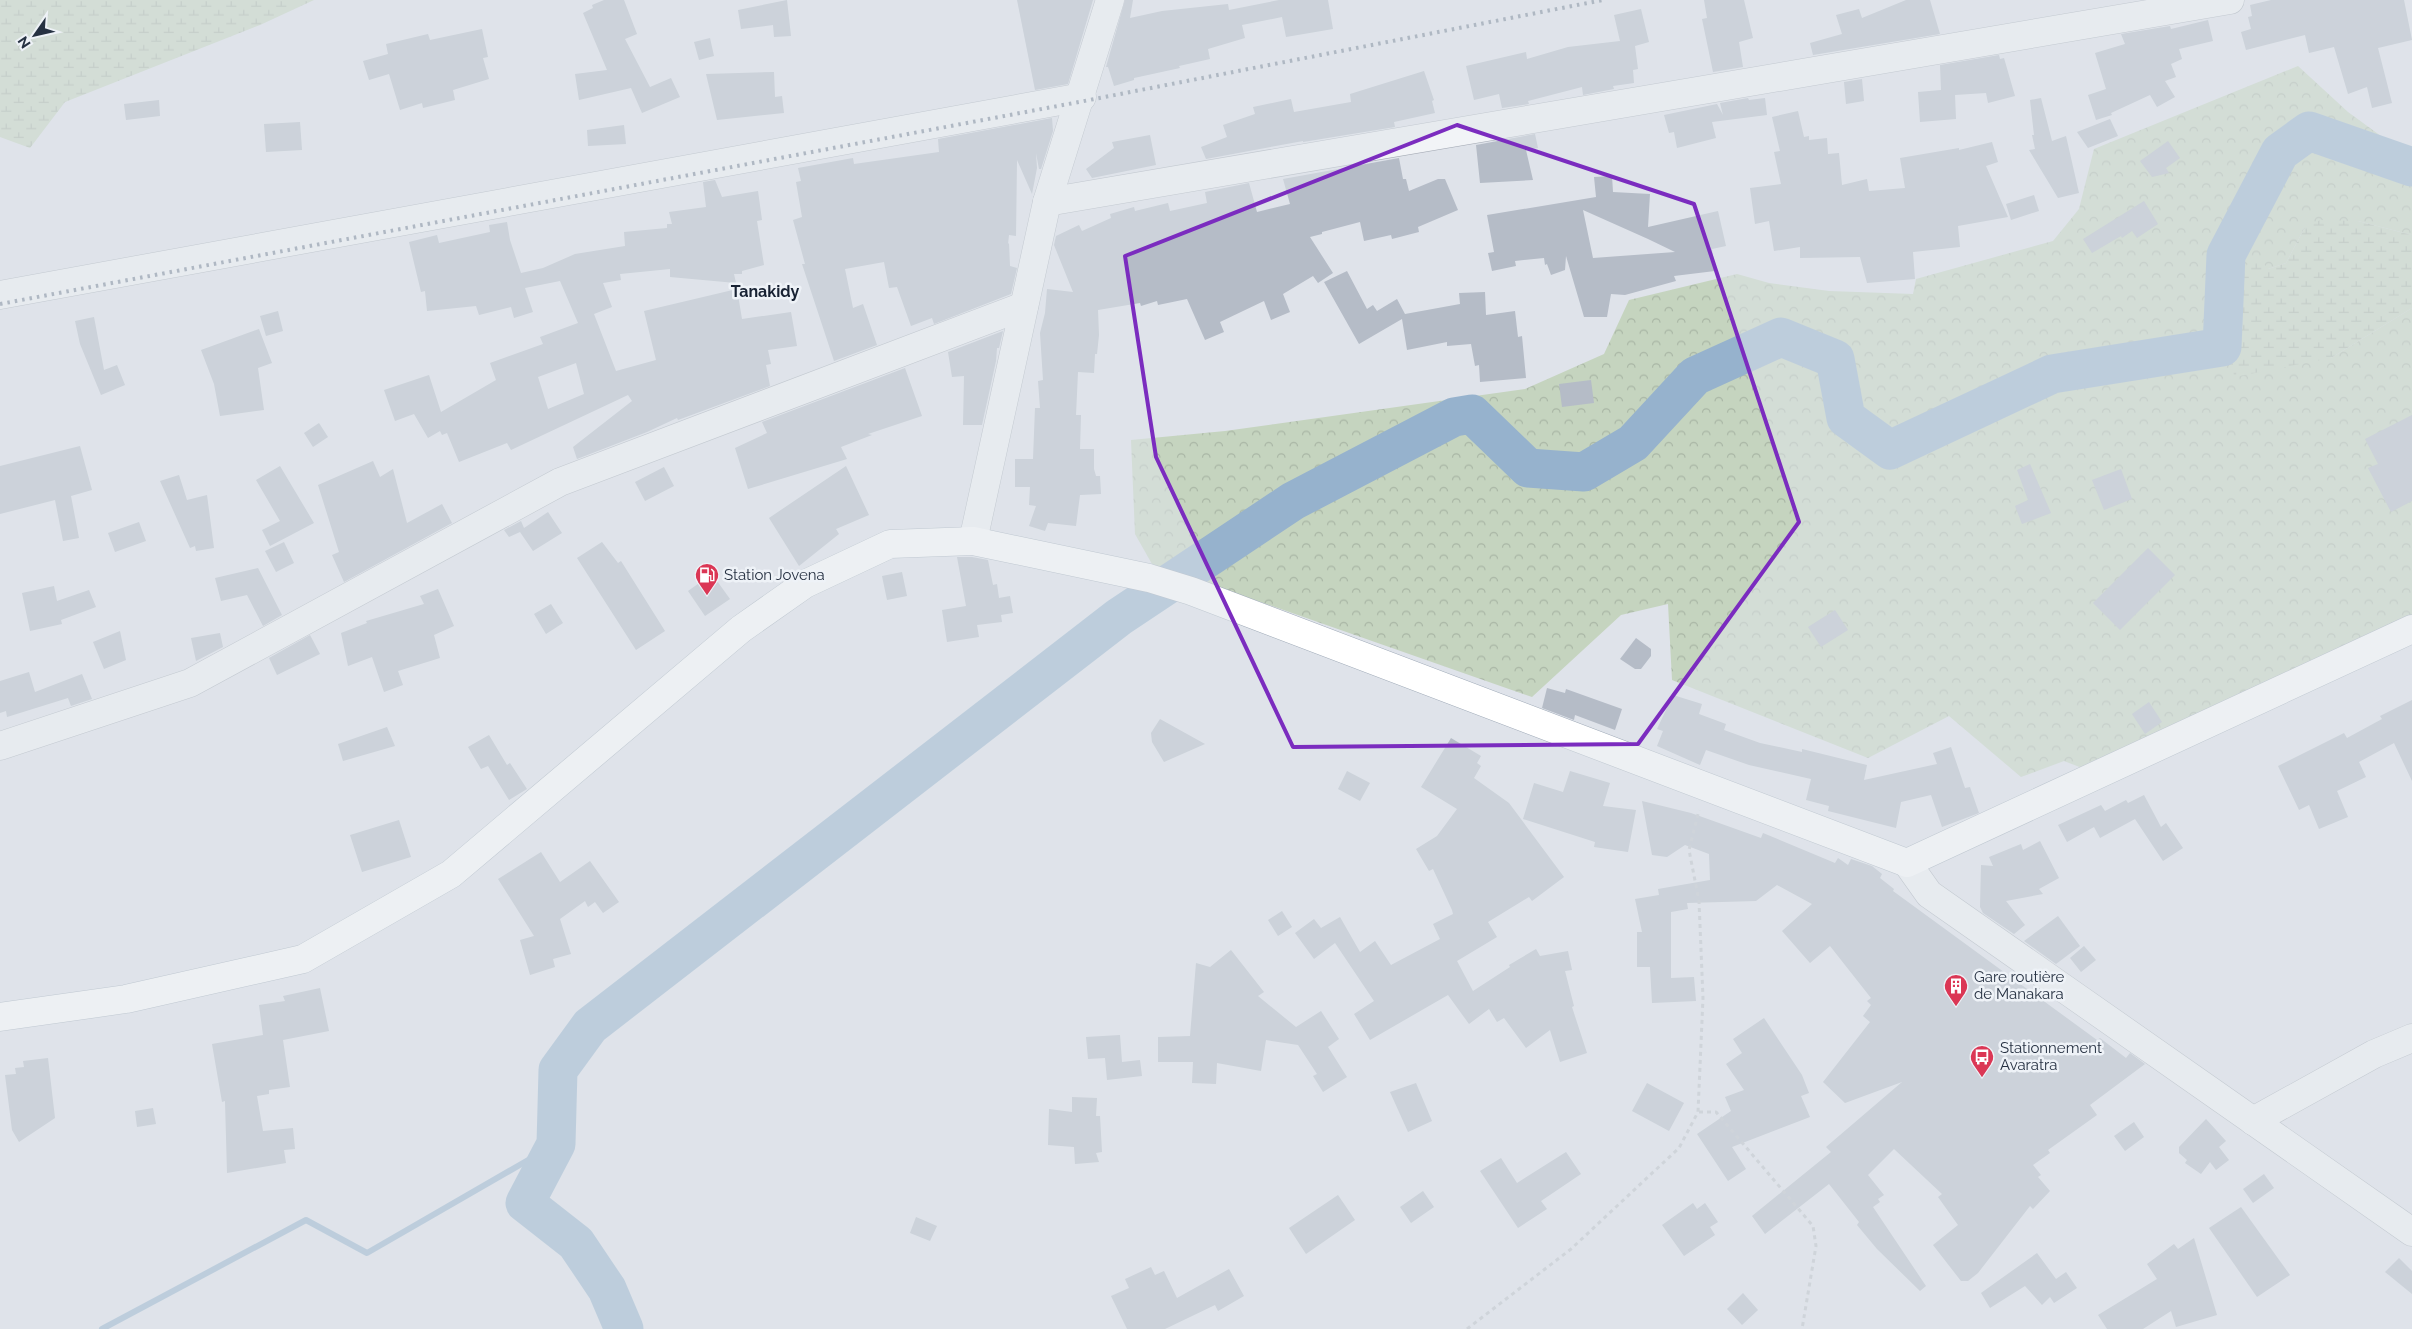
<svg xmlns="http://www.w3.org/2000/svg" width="2412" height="1329" font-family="Raleway,sans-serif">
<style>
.forest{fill:url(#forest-crowns)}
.wetland{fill:url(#wetland-marsh)}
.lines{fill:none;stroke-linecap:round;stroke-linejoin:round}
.stream{stroke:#96b2cd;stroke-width:6}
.river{stroke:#96b2cd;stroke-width:39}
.building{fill:#b5bcc7;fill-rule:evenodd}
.minor-casing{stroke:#a4aab4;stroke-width:29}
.major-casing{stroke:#9da8b6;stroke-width:29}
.path{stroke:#bdc1c8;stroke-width:3;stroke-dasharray:4 4;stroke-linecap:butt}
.minor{stroke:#f2f4f7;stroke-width:28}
.major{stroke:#fff;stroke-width:28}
.rail{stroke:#778395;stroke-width:4;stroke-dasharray:2.5 5;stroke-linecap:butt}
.marked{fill:none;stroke:#7b2cbf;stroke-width:4;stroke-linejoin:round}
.labels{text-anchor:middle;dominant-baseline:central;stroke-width:5;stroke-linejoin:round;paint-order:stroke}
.poi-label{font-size:15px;fill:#263142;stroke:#eef2f7;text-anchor:start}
.neighbourhood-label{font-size:16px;font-weight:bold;fill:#182233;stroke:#eef2f7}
</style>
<defs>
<pattern id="forest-crowns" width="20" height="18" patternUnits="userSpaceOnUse" patternTransform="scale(1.25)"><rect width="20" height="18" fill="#c5d4bf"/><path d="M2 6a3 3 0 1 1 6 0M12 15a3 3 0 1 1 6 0" fill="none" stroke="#a9b6a5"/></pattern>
<pattern id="wetland-marsh" width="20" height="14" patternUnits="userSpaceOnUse" patternTransform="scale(1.25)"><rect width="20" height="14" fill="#c5d4bf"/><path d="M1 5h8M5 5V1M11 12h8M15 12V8" fill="none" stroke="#a9b6a5"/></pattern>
</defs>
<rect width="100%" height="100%" fill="#dfe3ea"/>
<path class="forest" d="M2298 66 2348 112 2407 155 2412 154V235L2358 221 2304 229 2286 263 2268 269 2331 358 2412 308V617L2090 771 2064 761 2021 777 1949 716 1868 758 1672 680 1668 604 1621 615 1532 697 1152 564 1135 534 1131 440 1225 431 1525 389 1604 354 1629 300 1737 274 1769 283 1829 291 1913 294 1916 279 2053 241 2079 209 2094 149Z"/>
<g class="wetland">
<path d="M0 0H314L260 25 65 102 30 148 0 137Z"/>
<path d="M2320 220 2358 221 2412 235V308L2331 358 2234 377 2229 320 2245 267 2257 254 2268 269 2286 263 2304 229Z"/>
</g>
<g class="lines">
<path class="stream" d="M102 1329 306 1220 367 1253 556 1144"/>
<path class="river" d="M624 1329 607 1289 576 1243 525 1203 556 1144 558 1070 590 1026 1119 617 1293 501 1454 417 1472 414 1528 468 1584 472 1633 443 1695 376 1781 337 1835 359 1846 418 1890 450 2052 374 2222 347 2226 255 2280 152 2309 131 2412 167"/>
</g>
<g class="building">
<path d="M604 0H624L637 34 625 39 650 87 671 78 680 97 642 113 631 88 579 100 575 74 607 70 583 13 593 8 592 5Z"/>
<path d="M787 0 791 36 774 37 773 25 741 29 738 10Z"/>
<path d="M1017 0H1093L1068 84 1035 90Z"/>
<path d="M1125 0H1133L1130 18 1162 11 1228 4 1229 10 1279 0H1328L1333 29 1286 37 1282 17 1242 25 1245 38 1208 49 1210 59 1179 66 1180 68 1134 78V80L1114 86 1108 67H1106Z"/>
<path d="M1704 0H1744L1753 38 1739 42 1743 67 1713 72 1702 19 1707 18Z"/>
<path d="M1906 0H1930L1940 34 1813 55 1810 43 1842 34 1836 15 1859 9 1862 18Z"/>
<path d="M2271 0H2404L2412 40 2378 48 2392 103 2372 108 2367 87 2348 94 2334 47 2309 53 2305 35 2246 50 2241 32 2251 29 2248 17 2252 16 2250 5Z"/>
<path d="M1641 9 1649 42 1635 46 1638 69 1633 70 1634 83 1613 86 1614 89 1583 95 1582 87 1528 101 1529 104 1502 108 1499 94 1474 100 1466 66 1526 52 1527 59 1568 47 1620 41 1614 15Z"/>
<path d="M2208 20 2213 41 2179 49 2182 59 2171 64 2176 77 2165 81 2175 97 2157 107 2150 95 2111 113 2112 115 2096 120 2088 95 2106 89 2095 53 2125 44 2121 34 2170 26 2171 29Z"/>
<path d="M482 29 488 57 483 58 489 79 453 90 455 100 423 108 422 103 400 110 389 74 369 80 363 61 388 54 386 44 428 34 430 40Z"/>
<path d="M710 38 714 56 699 60 694 42Z"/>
<path d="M1999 55 2000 59 2004 58 2015 96 1988 103 1986 93 1955 95 1956 119 1920 122 1918 92 1941 90 1940 65Z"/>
<path d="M1424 71 1434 100 1432 101 1435 113 1394 122 1395 127 1303 142V141L1206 159 1201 147 1227 137 1223 125 1255 114 1253 107 1291 99 1294 112 1351 102 1350 94Z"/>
<path d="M774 72 775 97 782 96 784 113 717 120 706 74Z"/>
<path d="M1862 79 1864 101 1846 104 1844 82Z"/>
<path d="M1748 98 1749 100 1765 98 1767 115 1712 122 1716 138 1677 148 1674 132 1669 133 1664 115 1717 104 1723 115 1720 103Z"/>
<path d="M2041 98 2052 141 2066 136 2079 193 2058 198 2029 150 2035 149 2032 135H2034L2030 100Z"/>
<path d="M159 100 160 116 126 120 124 104Z"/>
<path d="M1798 111 1804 137 1809 136V140L1827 138 1828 154 1839 153 1842 185 1867 179 1869 191 1905 188 1900 158 1959 148V150L1992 142 1998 162 1986 166 2008 217 1958 226 1960 247 1913 252 1915 279 1867 283 1860 257 1800 258V247L1774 251 1769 221 1755 224 1750 188 1781 184 1774 152 1780 151 1772 117Z"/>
<path d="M1052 118 1053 131 1041 169H1039L1036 153 1037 168 1032 194 1017 160 1016 236 1009 235 1008 244 1009 243 1010 266 1017 268 1011 294 934 324 932 318 911 326 897 287 889 288 884 262 845 269 853 308 863 304 877 345 834 361 802 264H805L793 220 802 217 796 182 801 181 798 168 853 158 854 164 939 152 938 139Z"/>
<path d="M2110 119 2118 136 2088 148 2077 132Z"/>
<path d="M300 122 302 150 266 152 264 124Z"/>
<path d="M624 125 626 144 588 146 587 130Z"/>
<path d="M1535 134 1538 148 1526 150 1533 180 1480 183 1476 145Z"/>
<path d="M1150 135 1156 165 1092 178 1086 169 1114 148 1112 142Z"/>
<path d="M2168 141 2180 158 2166 168 2169 173 2152 177 2140 161Z"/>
<path d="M1399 158 1403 179H1406L1409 191 1438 179H1445L1458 210 1418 227 1419 232 1392 239 1391 235 1364 241 1360 222 1322 232V234L1310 237 1333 273 1318 283 1313 276 1283 294 1290 312 1271 320 1264 301 1220 322 1224 332 1205 340 1187 299 1158 305 1157 301 1141 306 1140 303 1098 310 1099 335 1097 354H1095L1094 373 1078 372 1076 415H1081L1080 449H1094V469L1096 476H1100L1101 494 1080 495 1076 526 1048 523 1045 531 1029 526 1036 506 1029 505 1030 487H1015V459H1033L1035 408H1040L1038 381 1043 380 1040 333 1045 313 1047 289 1073 292 1054 245 1056 236 1079 225 1082 231 1111 218 1110 214 1134 207 1135 211 1168 203 1170 211 1207 203 1205 192 1249 183 1257 212 1290 204 1283 179Z"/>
<path d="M1612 176 1613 192 1650 194 1648 227 1718 211 1726 246 1712 249 1715 271 1674 276 1676 281 1625 295 1611 294 1607 317H1584L1566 256 1565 270 1551 275 1547 264 1545 265 1544 258 1515 261 1516 266 1492 271 1488 253 1494 252 1487 215 1596 197 1594 177ZM1583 210 1648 239 1675 252 1593 258Z"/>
<path d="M715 180 722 197 758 191 762 220 757 221 764 265 742 271V274H734L736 283 670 277V269L620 274 621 280 603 283 612 307 594 314 616 371 656 360 644 311 737 289 742 319 791 312 797 346 768 350 771 364 766 365 770 386 678 420 677 418 647 432 577 459 573 447 632 401 628 395 511 450 507 443 459 462 447 433 442 435 440 431 428 438 414 414 395 421 384 390 429 375 441 412 496 380 490 363 543 344 540 337 578 323 560 281 525 288 533 312 514 318 511 307 479 315 476 306 427 311 425 291 421 292 409 242 437 235 439 243 490 232 489 225 507 222 510 240 521 273 543 268 575 254 625 246 624 232 667 228V224H672L669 212 706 207 703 182ZM576 363 584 394 548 409 538 377Z"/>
<path d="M2034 195 2039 211 2011 220 2006 204Z"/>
<path d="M2144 201 2158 224 2137 238 2132 231 2122 238 2121 236 2092 253 2083 239Z"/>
<path d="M1347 271 1367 309 1373 305 1377 311 1397 299 1405 314 1460 304 1459 293 1485 292 1486 315 1515 311 1518 337 1522 336 1526 378 1480 382 1479 365 1475 366 1471 344 1447 346V342L1407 350 1402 319 1359 344 1324 282Z"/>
<path d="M278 311 283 331 266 336 260 316Z"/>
<path d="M94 317 104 370 117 365 125 385 101 395 80 344 75 321Z"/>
<path d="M259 329 272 363 258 368 264 410 220 416 214 384 201 350Z"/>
<path d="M1003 331 999 348H997L996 361 982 425H963L964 376 952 377 948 352Z"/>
<path d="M905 368 922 416 868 434 872 435 841 447 847 459 748 489 735 448 767 433 762 422Z"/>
<path d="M1591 380 1594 403 1562 407 1559 384Z"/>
<path d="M2412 415V501L2391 512 2368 468 2378 464 2365 439Z"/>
<path d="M319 423 328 437 313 447 304 433Z"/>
<path d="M80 446 92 490 71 496 79 538 63 541 55 500 0 514V466Z"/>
<path d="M373 461 380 477 393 469 407 523 442 504 452 523 344 582 332 555 339 552 318 485Z"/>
<path d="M2030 464 2051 513 2022 524 2015 506 2028 500 2017 470Z"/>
<path d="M280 466 314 523 270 546 262 530 280 521 256 480Z"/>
<path d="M846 466 869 515 836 529 839 534 799 566 769 518Z"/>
<path d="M664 467 674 486 645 501 635 482Z"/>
<path d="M2121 469 2132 499 2104 510 2092 480Z"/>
<path d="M179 475 187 500 207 495 214 548 196 551 195 546 190 548 160 481Z"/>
<path d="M548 512 562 533 533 551 520 532 509 537 504 530 521 521 524 528Z"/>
<path d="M139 522 146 541 115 552 108 533Z"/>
<path d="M284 542 294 563 276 572 265 551Z"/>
<path d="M602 542 618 563 621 561 665 631 636 650 577 558Z"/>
<path d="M2148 548 2175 575 2120 630 2093 603Z"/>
<path d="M957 557H972L988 560 993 585 997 584 999 598 1010 596 1013 613 1001 615 1002 622 977 625 979 637 947 642 942 610 966 606Z"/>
<path d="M258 568 282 615 263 626 247 595 221 601 215 578Z"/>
<path d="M902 572 907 596 887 600 882 576Z"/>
<path d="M712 574 730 599 705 616 688 591Z"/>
<path d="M54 586 57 601 89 590 96 607 61 620 62 624 30 631 22 593Z"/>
<path d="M438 589 454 626 434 635 440 658 398 671 403 685 384 692 372 657 348 666 341 633 367 623 366 621 424 604 420 596Z"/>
<path d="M551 604 563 623 546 634 534 614Z"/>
<path d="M1835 610 1848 630 1821 647 1808 627Z"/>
<path d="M120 631 126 660 104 669 93 642Z"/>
<path d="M220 633 223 647 196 661 191 638Z"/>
<path d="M310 635 320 654 277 675 269 658Z"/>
<path d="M1636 638 1651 649V656L1641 669H1635L1620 659Z"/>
<path d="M29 672 35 692 82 674 92 699 71 706 68 698 7 717 6 711 0 713V681Z"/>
<path d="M1547 688 1565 693 1566 689 1622 709 1615 730 1575 715 1574 720 1542 708Z"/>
<path d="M1673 695 1702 704 1699 714 1726 724 1724 730 1760 743 1802 752V749L1867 765 1864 780 1937 764 1933 753 1951 747 1965 788 1970 787 1979 813 1942 827 1931 795 1901 802 1896 828 1828 811 1829 806 1806 800 1811 779 1749 765 1706 750 1700 765 1657 746 1663 731 1657 729Z"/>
<path d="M2412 700V781L2394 743 2359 762 2366 777 2337 791 2348 817 2319 829 2309 805 2299 810 2278 766 2344 733 2347 738 2382 719 2380 716Z"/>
<path d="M2149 702 2162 722 2145 734 2132 714Z"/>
<path d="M1160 719 1205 744 1164 762 1152 742 1151 733Z"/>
<path d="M387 727 395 746 343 761 338 744Z"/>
<path d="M489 735 507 765 510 763 527 789 509 800 488 766 481 769 468 747Z"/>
<path d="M1451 738 1481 756 1477 763 1481 766 1474 778 1509 803 1564 877 1532 901 1529 897 1488 922 1497 937 1457 961 1473 991 1510 967 1509 965 1536 949 1540 956 1568 951 1572 970 1565 971 1574 1006 1572 1007 1587 1053 1560 1062 1550 1030 1526 1048 1504 1018 1497 1022 1489 1009 1469 1024 1448 995 1370 1040 1354 1014 1374 1001 1335 943 1314 959 1295 933 1314 919 1321 928 1340 917 1360 952 1375 941 1391 965 1440 939 1433 924 1453 914 1452 910 1433 869 1429 871 1416 849 1437 836 1457 809 1421 787Z"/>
<path d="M1347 771 1370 783 1360 801 1338 789Z"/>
<path d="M1570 771 1610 783 1603 806 1636 810 1628 852 1594 847 1595 842 1523 819 1534 783 1563 792Z"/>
<path d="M2144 795 2161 827 2166 823 2183 848 2163 861 2135 819 2100 838 2094 827 2067 842 2058 825 2101 805 2105 811 2126 800 2128 803Z"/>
<path d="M1642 801 1691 813 1761 838 1763 833 1835 863 1838 858 1848 865 1851 859 1872 866 1882 874 1880 878 1894 889 1893 891 2097 1040 2100 1038 2126 1058 2130 1053 2145 1064 2090 1105 2097 1115 2048 1150 2050 1153 2033 1165 2041 1175 2038 1177 2050 1191 2033 1209 2030 1206 1978 1273 1968 1281H1961L1933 1245 1958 1225 1938 1197 1942 1194 1894 1149 1868 1175 1884 1195 1878 1199 1880 1202 1873 1207 1926 1286 1920 1291 1877 1249 1857 1225 1859 1222 1829 1184 1765 1234 1752 1216 1831 1152 1826 1147 1902 1082 1845 1103 1823 1082 1870 1022 1863 1016 1871 1005 1867 1001 1871 998 1830 946 1810 963 1782 931 1812 904 1777 885 1756 901 1687 903 1688 909 1671 912V978L1694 977 1696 1001 1652 1003 1650 967H1637V932H1642L1635 899 1659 895 1658 889 1710 880 1709 854 1685 845 1667 857 1652 855Z"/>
<path d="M399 820 411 857 362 872 350 835Z"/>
<path d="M2040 841 2059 878 2039 889 2043 894 2006 901 2025 925 2014 934 1983 913 1980 907 1981 865 1993 866 1989 857 2021 844 2023 850Z"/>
<path d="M541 852 560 882 590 861 619 902 603 913 595 902 588 907 585 901 560 919 571 954 553 959 555 967 530 975 520 940 534 936 498 879Z"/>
<path d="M1282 911 1292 927 1278 936 1268 920Z"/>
<path d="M2058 916 2080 946 2056 964 2024 941Z"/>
<path d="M2084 946 2096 960 2081 972 2070 958Z"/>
<path d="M1231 950 1264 992 1258 996 1296 1027 1321 1011 1339 1039 1328 1047 1347 1077 1323 1092 1313 1076 1317 1074 1298 1045 1266 1040 1261 1071 1217 1063 1216 1084 1192 1083 1193 1062H1158V1037L1190 1036 1196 963 1210 967Z"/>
<path d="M320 988 329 1031 283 1040 290 1087 269 1090V1094L257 1096 263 1131 293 1128 295 1149 284 1150 286 1163 227 1173 225 1101 222 1102 212 1044 263 1035 259 1005 285 1001 283 996Z"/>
<path d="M1764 1018 1802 1075 1809 1093 1801 1096 1810 1117 1732 1147 1746 1169 1728 1181 1697 1134 1731 1111 1725 1097 1744 1090 1726 1064 1742 1053 1733 1039Z"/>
<path d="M1120 1035 1122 1062 1140 1060 1142 1076 1107 1080 1105 1058 1088 1059 1086 1037Z"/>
<path d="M48 1058 55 1118 19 1142 12 1130 5 1075 16 1074 15 1068 24 1067 23 1061Z"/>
<path d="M1416 1083 1432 1121 1408 1132 1390 1092Z"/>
<path d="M1647 1083 1684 1103 1669 1131 1632 1111Z"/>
<path d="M1072 1097 1097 1098 1096 1116H1100L1102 1152 1096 1153 1099 1162 1075 1164 1074 1147 1048 1145 1049 1109 1072 1112Z"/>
<path d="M153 1108 156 1124 137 1127 135 1111Z"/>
<path d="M2206 1119 2226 1141 2219 1147 2229 1160 2216 1170 2210 1162 2201 1174 2185 1163 2187 1160 2179 1153V1147Z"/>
<path d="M2134 1122 2144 1137 2125 1151 2114 1136Z"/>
<path d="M1566 1152 1581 1174 1541 1201 1547 1209 1518 1228 1480 1171 1501 1158 1517 1183Z"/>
<path d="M2264 1174 2274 1188 2253 1203 2243 1189Z"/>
<path d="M1423 1191 1434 1207 1411 1223 1400 1207Z"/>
<path d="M1338 1195 1355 1220 1306 1254 1289 1228Z"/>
<path d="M1693 1203 1697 1209 1705 1203 1718 1222 1710 1227 1715 1235 1684 1256 1662 1225Z"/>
<path d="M2241 1207 2290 1275 2257 1297 2209 1228Z"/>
<path d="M916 1217 937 1226 930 1241 910 1233Z"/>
<path d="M2194 1238 2217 1315 2176 1327 2171 1311 2143 1329H2107L2098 1315 2157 1279 2147 1264 2174 1244 2178 1249Z"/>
<path d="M2037 1253 2056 1279 2066 1272 2077 1288 2054 1303 2050 1297 2042 1305 2025 1286 1990 1308 1981 1293Z"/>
<path d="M2399 1258 2412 1271V1294L2385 1272Z"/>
<path d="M1151 1267 1155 1275 1164 1271 1177 1298 1229 1269 1244 1296 1218 1311 1215 1305 1165 1329H1127L1111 1296 1129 1288 1125 1279Z"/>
<path d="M1743 1293 1758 1310 1742 1325 1727 1309Z"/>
</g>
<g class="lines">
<g class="minor-casing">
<g id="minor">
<path d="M1047 202 2230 0"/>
<path d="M0 295 1082 97"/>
<path d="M973 541 1047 202 1110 0"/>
<path d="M0 746 190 683 560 482 1024 306"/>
<path d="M1907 863 1929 894 2412 1232"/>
<path d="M2253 1121 2374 1054 2412 1038"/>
</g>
</g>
<g class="major-casing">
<path id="major" d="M0 1017 126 999 303 959 451 874 741 629 805 584 890 544 973 541 1149 578 1191 591 1907 863 2412 629"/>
</g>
<g class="path">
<path d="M1699 1112H1716L1813 1226 1816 1246 1802 1329"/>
<path d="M1467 1329 1571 1249 1679 1148 1698 1112 1703 998 1699 901 1689 850 1699 810"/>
</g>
<use href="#minor" class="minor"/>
<use href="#major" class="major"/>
<path class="rail" d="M0 304 1079 102 1603 0"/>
</g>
<path d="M0 0H2412V1329H0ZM1457 125 1694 204 1799 522 1638 744 1293 747 1156 457 1125 256Z" fill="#dfe3ea" fill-opacity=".55" fill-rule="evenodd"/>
<path class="marked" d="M1457 125 1694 204 1799 522 1638 744 1293 747 1156 457 1125 256Z"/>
<defs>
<g id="fuel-pin" transform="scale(1.25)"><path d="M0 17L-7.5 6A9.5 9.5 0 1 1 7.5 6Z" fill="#db3755" stroke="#eef2f7"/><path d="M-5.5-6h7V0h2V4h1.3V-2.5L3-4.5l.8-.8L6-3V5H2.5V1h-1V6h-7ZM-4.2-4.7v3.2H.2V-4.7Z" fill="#fff"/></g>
<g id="building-pin" transform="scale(1.25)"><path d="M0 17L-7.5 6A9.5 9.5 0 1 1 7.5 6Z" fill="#db3755" stroke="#eef2f7"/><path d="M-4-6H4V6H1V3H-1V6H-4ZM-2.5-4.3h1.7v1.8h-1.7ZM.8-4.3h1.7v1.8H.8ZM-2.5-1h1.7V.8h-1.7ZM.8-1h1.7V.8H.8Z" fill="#fff"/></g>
<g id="bus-pin" transform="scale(1.25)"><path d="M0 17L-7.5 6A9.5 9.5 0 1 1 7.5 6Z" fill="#db3755" stroke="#eef2f7"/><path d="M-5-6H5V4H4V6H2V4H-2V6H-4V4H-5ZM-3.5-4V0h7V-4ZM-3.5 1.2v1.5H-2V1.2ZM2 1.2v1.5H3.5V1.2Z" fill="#fff"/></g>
</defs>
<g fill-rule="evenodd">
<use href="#fuel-pin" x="707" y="575"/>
<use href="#building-pin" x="1956" y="986"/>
<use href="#bus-pin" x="1982" y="1057"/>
</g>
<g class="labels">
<g class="poi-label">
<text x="724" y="575">Station Jovena</text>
<text x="1974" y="977">Gare routière<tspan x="1974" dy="17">de Manakara</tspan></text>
<text x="2000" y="1048">Stationnement<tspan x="2000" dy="17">Avaratra</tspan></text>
</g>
<g class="neighbourhood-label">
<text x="765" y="291">Tanakidy</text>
</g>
</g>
<g transform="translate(35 35) rotate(236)" stroke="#eef2f7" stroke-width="4" paint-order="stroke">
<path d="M0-4L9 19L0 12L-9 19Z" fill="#263142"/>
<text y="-8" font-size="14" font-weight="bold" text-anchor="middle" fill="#263142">N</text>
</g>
</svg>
